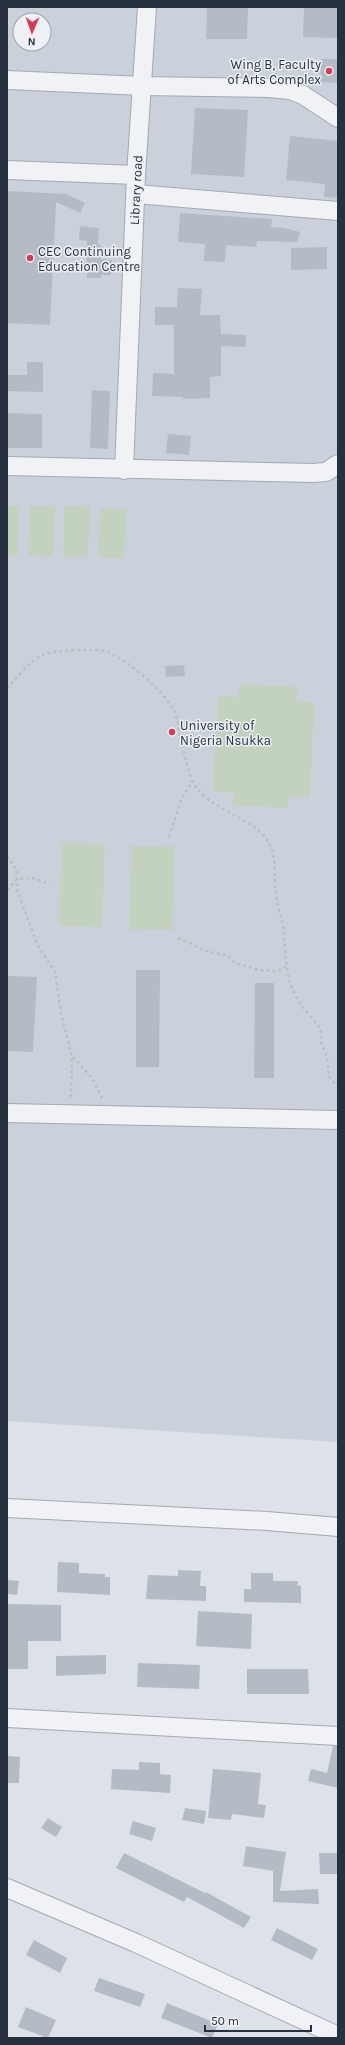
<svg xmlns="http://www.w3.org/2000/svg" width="345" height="2045" font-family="Karla,sans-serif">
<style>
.built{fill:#cbd1da;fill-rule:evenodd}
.green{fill:#c3d2be}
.building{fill:#b4bbc5}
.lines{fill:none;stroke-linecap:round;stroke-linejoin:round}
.minor-casing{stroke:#a2a9b2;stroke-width:20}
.path{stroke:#bbc0c6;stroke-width:2.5;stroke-dasharray:3 3;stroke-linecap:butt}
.minor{stroke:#f0f2f6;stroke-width:18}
.poi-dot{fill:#d43b55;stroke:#edf0f5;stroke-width:1.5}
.labels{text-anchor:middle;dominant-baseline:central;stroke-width:3;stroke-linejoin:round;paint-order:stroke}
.poi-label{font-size:13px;fill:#26303f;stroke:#edf0f5;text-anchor:start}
.street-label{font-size:13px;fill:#26303f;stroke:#edf0f5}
</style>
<rect width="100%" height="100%" fill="#dde2e8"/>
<path class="built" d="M7 7H338V1442L7 1421ZM20 20H44V44H20Z"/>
<g class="green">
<path d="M7 505 19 506 17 556 7 555Z"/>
<path d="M30 506 55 507 53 557 28 555Z"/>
<path d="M65 506 90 507 88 557 63 556Z"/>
<path d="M101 508 126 509 124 559 98 557Z"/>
<path d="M239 684 297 687V701L314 702 310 797 289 796 288 808 233 805 234 792H213L218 696 239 697Z"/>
<path d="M62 843 105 845 102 927 59 926Z"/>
<path d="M132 846 175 847 172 930 129 929Z"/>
</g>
<g class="building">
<path d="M207 7H248L247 39H206Z"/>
<path d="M304 7H338V38L303 37Z"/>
<path d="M321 59H338V83L320 82Z"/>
<path d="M195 108 248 110 244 177 191 174Z"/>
<path d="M290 136 338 141V198L324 197 325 184 286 180Z"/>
<path d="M7 191 66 194 85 203 80 213 56 202 50 325 7 323Z"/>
<path d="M180 213 272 219 271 227 284 228 300 232 297 242 257 241 256 247 226 245 225 262 204 261 205 244 178 242Z"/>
<path d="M80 226 99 228 98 245H101V259L112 260 111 275H101V278H87V241L79 240Z"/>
<path d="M327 247V269L291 270V248Z"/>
<path d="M178 288 202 289 200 315H220L221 334 246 335V347L221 346V376L210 377V398L183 399V397L152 396 153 373 174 374V325H155V307H177Z"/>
<path d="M27 362H43V392L7 391V375H27Z"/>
<path d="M92 390 110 391 108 449 90 448Z"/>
<path d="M7 413 42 414V448H7Z"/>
<path d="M168 434 191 436 189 455 166 453Z"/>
<path d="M184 665 185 676 166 677 165 666Z"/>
<path d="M136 970H160L159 1067H136Z"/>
<path d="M7 976 37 977 33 1052 7 1051Z"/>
<path d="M255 983H274V1078H254Z"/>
<path d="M58 1562 79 1563V1573L105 1574V1577H110V1595L57 1592Z"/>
<path d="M178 1570 201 1571 200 1586H206V1601L146 1599 148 1575 178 1576Z"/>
<path d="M251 1573H273V1581H298L297 1585 301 1586V1603L244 1602V1589H251Z"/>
<path d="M7 1580 19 1581 17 1595 7 1594Z"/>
<path d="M8 1604 61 1605V1641H28V1669H7Z"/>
<path d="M198 1611 252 1614 251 1649 196 1646Z"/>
<path d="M106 1655V1674L56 1676V1656Z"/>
<path d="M138 1663 200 1665 199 1689 137 1687Z"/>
<path d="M247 1669H308L309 1694H247Z"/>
<path d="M333 1746H338V1788L308 1781 311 1769 327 1773Z"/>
<path d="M7 1756 20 1757 19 1783H7Z"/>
<path d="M139 1762 160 1763V1774L171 1775 170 1793 111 1789 112 1769 139 1770Z"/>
<path d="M213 1769 261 1773 258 1804 266 1805 264 1818 232 1814 231 1820 208 1818Z"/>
<path d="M185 1808 206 1811 204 1824 182 1820Z"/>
<path d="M48 1818 62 1827 56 1837 41 1828Z"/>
<path d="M133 1821 156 1828 152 1841 129 1834Z"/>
<path d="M246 1846 286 1852 280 1891 318 1889 319 1904 273 1902V1871L243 1866Z"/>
<path d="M124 1853 205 1893 206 1892 251 1917 244 1928 187 1897 184 1902 116 1868Z"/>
<path d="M319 1853H338V1874H320Z"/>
<path d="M277 1928 318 1949 312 1960 271 1940Z"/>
<path d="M34 1940 67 1958 60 1973 26 1955Z"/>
<path d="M99 1978 145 1994 140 2007 94 1991Z"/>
<path d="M167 2003 218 2024 212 2038 161 2018Z"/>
<path d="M26 2007 56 2020 48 2038 18 2027Z"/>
</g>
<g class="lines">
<g class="minor-casing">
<g id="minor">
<path d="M7 80 143 86 269 88 290 90 303 95 338 118"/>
<path d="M7 170 136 175"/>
<path d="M136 194 338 211"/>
<path d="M7 466 313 473 326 472 338 464"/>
<path d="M124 470 136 175 147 7"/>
<path d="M7 1113 338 1120"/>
<path d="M7 1508 267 1521 338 1527"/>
<path d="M7 1718 338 1736"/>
<path d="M7 1888 136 1943 338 2036"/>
</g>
</g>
<g class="path">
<path d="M7 688C14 680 34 658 42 655 54 650 97 648 108 652 129 661 165 692 175 712 178 719 178 725 179 733 181 742 189 774 193 782 210 814 261 816 272 850 276 864 274 881 276 895 277 905 281 915 283 925 286 948 284 977 297 998 303 1009 313 1019 321 1029V1042L327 1057 329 1077 338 1086"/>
<path d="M169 837 182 797 193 782"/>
<path d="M7 856 17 871V889L37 944 55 972 61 1013 72 1057 71 1100"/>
<path d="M7 890 17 879 32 878 50 884"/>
<path d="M178 938 209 952 227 955 235 963 259 970 278 971 287 966"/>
<path d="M73 1057 93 1079 103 1100"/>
</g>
<use href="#minor" class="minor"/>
</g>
<g class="poi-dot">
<circle cx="329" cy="71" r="4"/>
<circle cx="30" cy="258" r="4"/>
<circle cx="172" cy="732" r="4"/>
</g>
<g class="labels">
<g class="poi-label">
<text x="321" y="64" text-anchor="end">Wing B, Faculty<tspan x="321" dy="15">of Arts Complex</tspan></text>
<text x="38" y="251">CEC Continuing<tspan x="38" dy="15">Education Centre</tspan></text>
<text x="180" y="725">University of<tspan x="180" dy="15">Nigeria Nsukka</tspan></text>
</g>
<g class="street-label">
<text transform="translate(136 190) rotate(-87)">Library road</text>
</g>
</g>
<rect width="345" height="2045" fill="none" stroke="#26303f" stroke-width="16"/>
<g transform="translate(32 32) rotate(182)"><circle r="19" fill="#edf0f5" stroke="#9da3ac"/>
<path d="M0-3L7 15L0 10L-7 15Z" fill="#d43b55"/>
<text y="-6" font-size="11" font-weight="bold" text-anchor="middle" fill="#26303f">N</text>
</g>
<path d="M205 2025v6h106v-6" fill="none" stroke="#26303f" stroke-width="2"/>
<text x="211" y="2025" font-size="12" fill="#26303f" stroke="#edf0f5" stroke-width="3" paint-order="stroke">50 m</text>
</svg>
